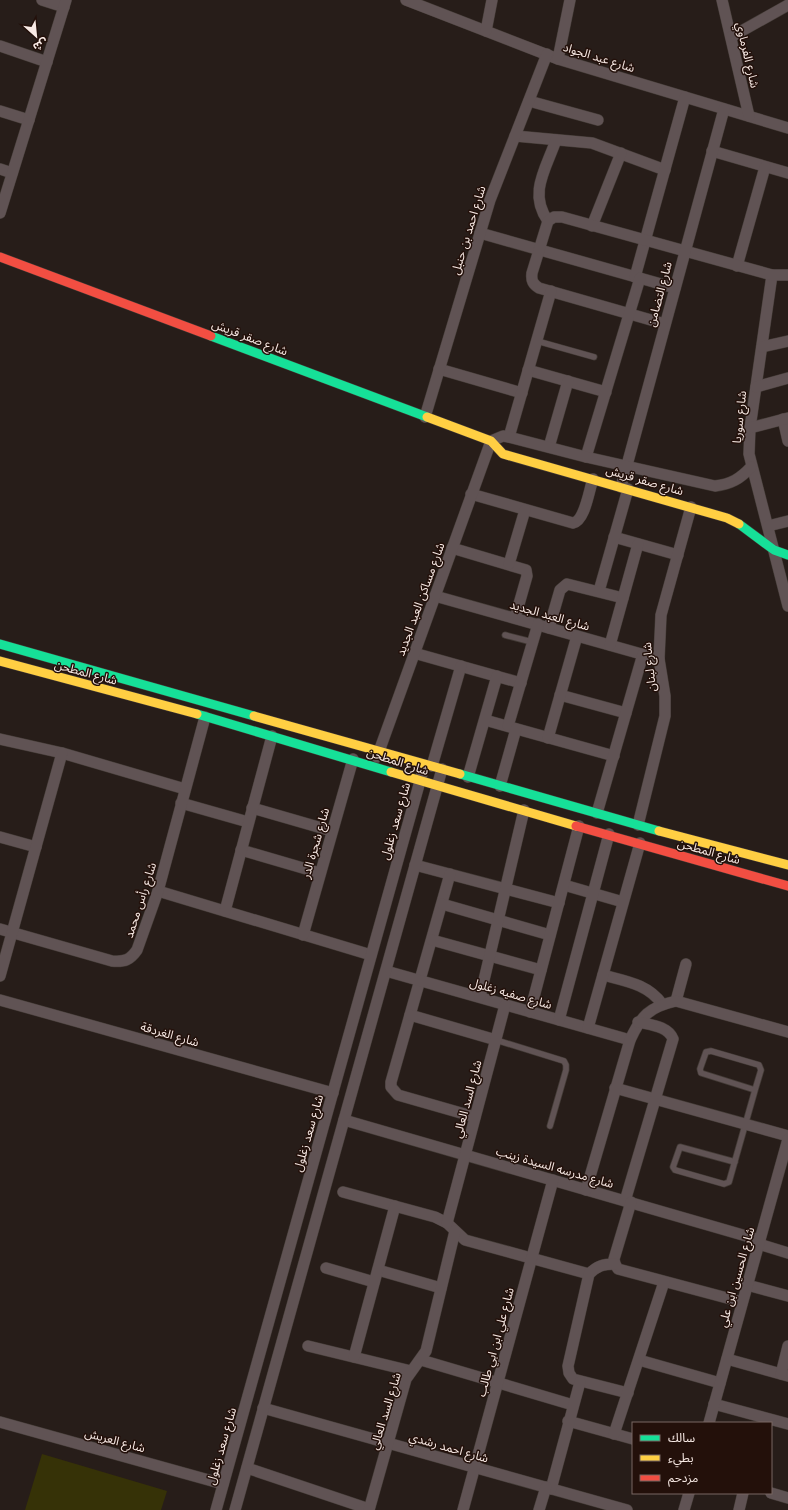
<svg xmlns="http://www.w3.org/2000/svg" width="788" height="1510" font-family="'PT Sans','Noto Sans Arabic',sans-serif">
<style>
.green{fill:#363207}
.lines{fill:none;stroke-linecap:round;stroke-linejoin:round}
.lane-casing{stroke:#433b36;stroke-width:7}
.street-casing{stroke:#433b36;stroke-width:12}
.fast-casing{stroke:#433b36;stroke-width:10}
.slow-casing{stroke:#433b36;stroke-width:10}
.jam-casing{stroke:#433b36;stroke-width:10}
.lane{stroke:#605354;stroke-width:5.5}
.street{stroke:#605354;stroke-width:11}
.fast{stroke:#16e098;stroke-width:9}
.slow{stroke:#ffcf43;stroke-width:9}
.jam{stroke:#f24e42;stroke-width:9}
.labels{text-anchor:middle;dominant-baseline:central;stroke-width:3;stroke-linejoin:round;paint-order:stroke}
.street-label{font-size:12px;fill:#f8eae5;stroke:#23100a}
</style>
<rect width="100%" height="100%" fill="#271d19"/>
<path class="green" d="M42 1454 167 1491 161 1510H25Z"/>
<g class="lines">
<g class="lane-casing">
<g id="lane">
<path d="M537 341 594 357"/>
<path d="M505 635 532 642"/>
<path d="M496 1040 564 1061 566 1065V1070L550 1126"/>
<path d="M735 1162 680 1147 673 1167 675 1170 724 1184 729 1182 755 1090 701 1073 700 1069 706 1052 711 1051 759 1065 761 1070 755 1090"/>
</g>
</g>
<g class="street-casing">
<g id="street">
<path d="M42 0 64 7"/>
<path d="M406 0 558 59 788 128"/>
<path d="M722 0 749 116"/>
<path d="M486 31 492 0"/>
<path d="M731 37 788 5"/>
<path d="M0 46 47 62"/>
<path d="M558 59 570 0"/>
<path d="M529 101 598 120"/>
<path d="M0 111 29 120"/>
<path d="M515 136 592 143 665 170"/>
<path d="M712 151 788 173"/>
<path d="M0 169 12 173"/>
<path d="M0 213 66 0"/>
<path d="M548 221C528 193 546 169 556 140"/>
<path d="M592 226 621 153"/>
<path d="M480 233 675 288"/>
<path d="M737 266 765 167"/>
<path d="M772 275 750 428 749 454 788 606"/>
<path d="M635 277 685 97"/>
<path d="M665 324 539 288C533 284 531 281 532 273L548 221 554 217H562L772 275H788"/>
<path d="M762 347 788 341"/>
<path d="M439 369 522 393"/>
<path d="M528 370 606 392"/>
<path d="M756 387 788 378"/>
<path d="M425 417 490 200 547 54"/>
<path d="M783 419 788 441"/>
<path d="M750 428 788 418"/>
<path d="M509 437 551 291"/>
<path d="M549 447 568 381"/>
<path d="M586 457 640 278"/>
<path d="M621 487 724 109"/>
<path d="M471 494 573 523C585 521 589 490 593 479"/>
<path d="M768 526 788 521"/>
<path d="M614 537 678 555"/>
<path d="M452 548 526 570 527 576 515 618"/>
<path d="M509 564 525 510"/>
<path d="M599 591 628 489"/>
<path d="M435 596 659 659"/>
<path d="M549 628 560 590 567 584 623 598"/>
<path d="M610 645 638 544"/>
<path d="M414 653 521 683"/>
<path d="M560 695 626 713"/>
<path d="M485 720 614 756"/>
<path d="M508 726 538 624"/>
<path d="M548 738 577 636"/>
<path d="M0 739 62 753 185 789"/>
<path d="M377 757 491 441 503 436 509 437 586 457 715 486C731 484 740 479 751 467"/>
<path d="M432 766 461 666"/>
<path d="M468 777 497 676"/>
<path d="M500 786 516 729"/>
<path d="M181 803 248 822"/>
<path d="M252 808 332 831"/>
<path d="M597 813 643 654"/>
<path d="M638 825 665 716V696L659 659 661 615 691 507"/>
<path d="M0 837 36 847"/>
<path d="M241 850 320 873"/>
<path d="M415 865 559 903"/>
<path d="M450 874 391 1082V1087L398 1095 475 1117"/>
<path d="M564 885 623 902"/>
<path d="M158 891 371 955"/>
<path d="M442 904 550 935"/>
<path d="M225 911 272 736"/>
<path d="M0 929 112 961C125 962 130 960 137 950L158 891 205 717"/>
<path d="M303 935 353 759"/>
<path d="M432 940 541 970"/>
<path d="M386 971 630 1040"/>
<path d="M603 975C625 981 648 984 662 1004"/>
<path d="M0 976 62 753"/>
<path d="M480 997 524 810"/>
<path d="M0 1000 333 1093"/>
<path d="M676 1001 686 964"/>
<path d="M530 1012 579 826"/>
<path d="M410 1015 496 1040"/>
<path d="M559 1020 609 834"/>
<path d="M588 1028 640 843"/>
<path d="M615 1088 788 1136"/>
<path d="M344 1120 760 1240"/>
<path d="M586 1190 630 1040C641 1016 649 1007 676 1001L788 1032"/>
<path d="M343 1192 435 1217 447 1223 465 1240 589 1274"/>
<path d="M625 1201 673 1039C668 1026 651 1025 638 1022"/>
<path d="M631 1202 614 1259 615 1264 618 1269 742 1302"/>
<path d="M447 1223 505 1005"/>
<path d="M759 1244 788 1253"/>
<path d="M615 1264C603 1264 597 1266 589 1274L568 1366 569 1373 573 1379 628 1393"/>
<path d="M326 1268 374 1282"/>
<path d="M378 1270 441 1288"/>
<path d="M747 1285 788 1296"/>
<path d="M308 1346 411 1371"/>
<path d="M354 1357 395 1206"/>
<path d="M727 1359 788 1376"/>
<path d="M421 1360 573 1405"/>
<path d="M639 1360 720 1383"/>
<path d="M781 1374 788 1346"/>
<path d="M714 1404 788 1424"/>
<path d="M263 1408 627 1510"/>
<path d="M568 1421 633 1439"/>
<path d="M0 1422 223 1484"/>
<path d="M709 1423 788 1139"/>
<path d="M614 1434 664 1282"/>
<path d="M247 1468 369 1509"/>
<path d="M551 1489 580 1382"/>
<path d="M771 1493 788 1498"/>
<path d="M216 1510 422 774"/>
<path d="M235 1510 442 769"/>
<path d="M369 1510 406 1379 426 1351 455 1231"/>
<path d="M463 1510 553 1180"/>
<path d="M539 1510 546 1487"/>
<path d="M684 1510 689 1493"/>
<path d="M739 1510 743 1493"/>
</g>
</g>
<g class="fast-casing">
<g id="fast">
<path d="M211 336 427 417"/>
<path d="M739 524 774 550 788 555"/>
<path d="M0 644 254 716"/>
<path d="M197 714 391 772"/>
<path d="M460 774 659 831"/>
</g>
</g>
<g class="slow-casing">
<g id="slow">
<path d="M427 417 491 441 503 454 727 518 739 524"/>
<path d="M0 661 197 714"/>
<path d="M254 716 460 774"/>
<path d="M391 772 576 826"/>
<path d="M659 831 788 865"/>
</g>
</g>
<g class="jam-casing">
<g id="jam">
<path d="M0 257 211 336"/>
<path d="M576 826 788 886"/>
</g>
</g>
<use href="#lane" class="lane"/>
<use href="#street" class="street"/>
<use href="#fast" class="fast"/>
<use href="#slow" class="slow"/>
<use href="#jam" class="jam"/>
</g>
<g class="labels">
<g class="street-label">
<text transform="translate(748 55) rotate(77)">شارع الفرماوي</text>
<text transform="translate(599 57) rotate(17)">شارع عبد الجواد</text>
<text transform="translate(468 230) rotate(-73)">شارع احمد بن حنبل</text>
<text transform="translate(659 294) rotate(-75)">شارع التضامن</text>
<text transform="translate(250 337) rotate(21)">شارع صقر قريش</text>
<text transform="translate(739 417) rotate(-84)">شارع سوريا</text>
<text transform="translate(645 480) rotate(16)">شارع صقر قريش</text>
<text transform="translate(420 599) rotate(-70)">شارع مساكن العبد الجديد</text>
<text transform="translate(550 615) rotate(16)">شارع العبد الجديد</text>
<text transform="translate(649 667) rotate(-96)">شارع لبنان</text>
<text transform="translate(86 672) rotate(15)">شارع المطحن</text>
<text transform="translate(398 761) rotate(18)">شارع المطحن</text>
<text transform="translate(395 821) rotate(-74)">شارع سعد زغلول</text>
<text transform="translate(315 843) rotate(-74)">شارع شجرة الدر</text>
<text transform="translate(709 851) rotate(16)">شارع المطحن</text>
<text transform="translate(140 900) rotate(-72)">شارع رأس محمد</text>
<text transform="translate(511 993) rotate(16)">شارع صفيه زغلول</text>
<text transform="translate(170 1034) rotate(16)">شارع الغردقة</text>
<text transform="translate(467 1099) rotate(-75)">شارع السد العالي</text>
<text transform="translate(308 1133) rotate(-74)">شارع سعد زغلول</text>
<text transform="translate(555 1167) rotate(16)">شارع مدرسه السيدة زينب</text>
<text transform="translate(736 1277) rotate(-74)">شارع الحسين ابن علي</text>
<text transform="translate(495 1342) rotate(-75)">شارع علي ابن ابي طالب</text>
<text transform="translate(385 1411) rotate(-73)">شارع السد العالي</text>
<text transform="translate(115 1440) rotate(15)">شارع العريش</text>
<text transform="translate(221 1446) rotate(-74)">شارع سعد زغلول</text>
<text transform="translate(449 1447) rotate(16)">شارع احمد رشدي</text>
</g>
</g>
<rect x="632" y="1422" width="140" height="72" fill="#23100a" stroke="#786762"/>
<rect x="640" y="1435" width="20" height="6" fill="#16e098" stroke="#786762"/>
<text x="668" y="1442" font-size="12" fill="#f8eae5">سالك</text>
<rect x="640" y="1455" width="20" height="6" fill="#ffcf43" stroke="#786762"/>
<text x="668" y="1462" font-size="12" fill="#f8eae5">بطيء</text>
<rect x="640" y="1475" width="20" height="6" fill="#f24e42" stroke="#786762"/>
<text x="668" y="1482" font-size="12" fill="#f8eae5">مزدحم</text>
<g transform="translate(36 36) rotate(153)" stroke="#23100a" stroke-width="3" paint-order="stroke">
<path d="M0-3L7 15L0 10L-7 15Z" fill="#f8eae5"/>
<text y="-6" font-size="11" font-weight="bold" text-anchor="middle" fill="#f8eae5">ش</text>
</g>
</svg>
